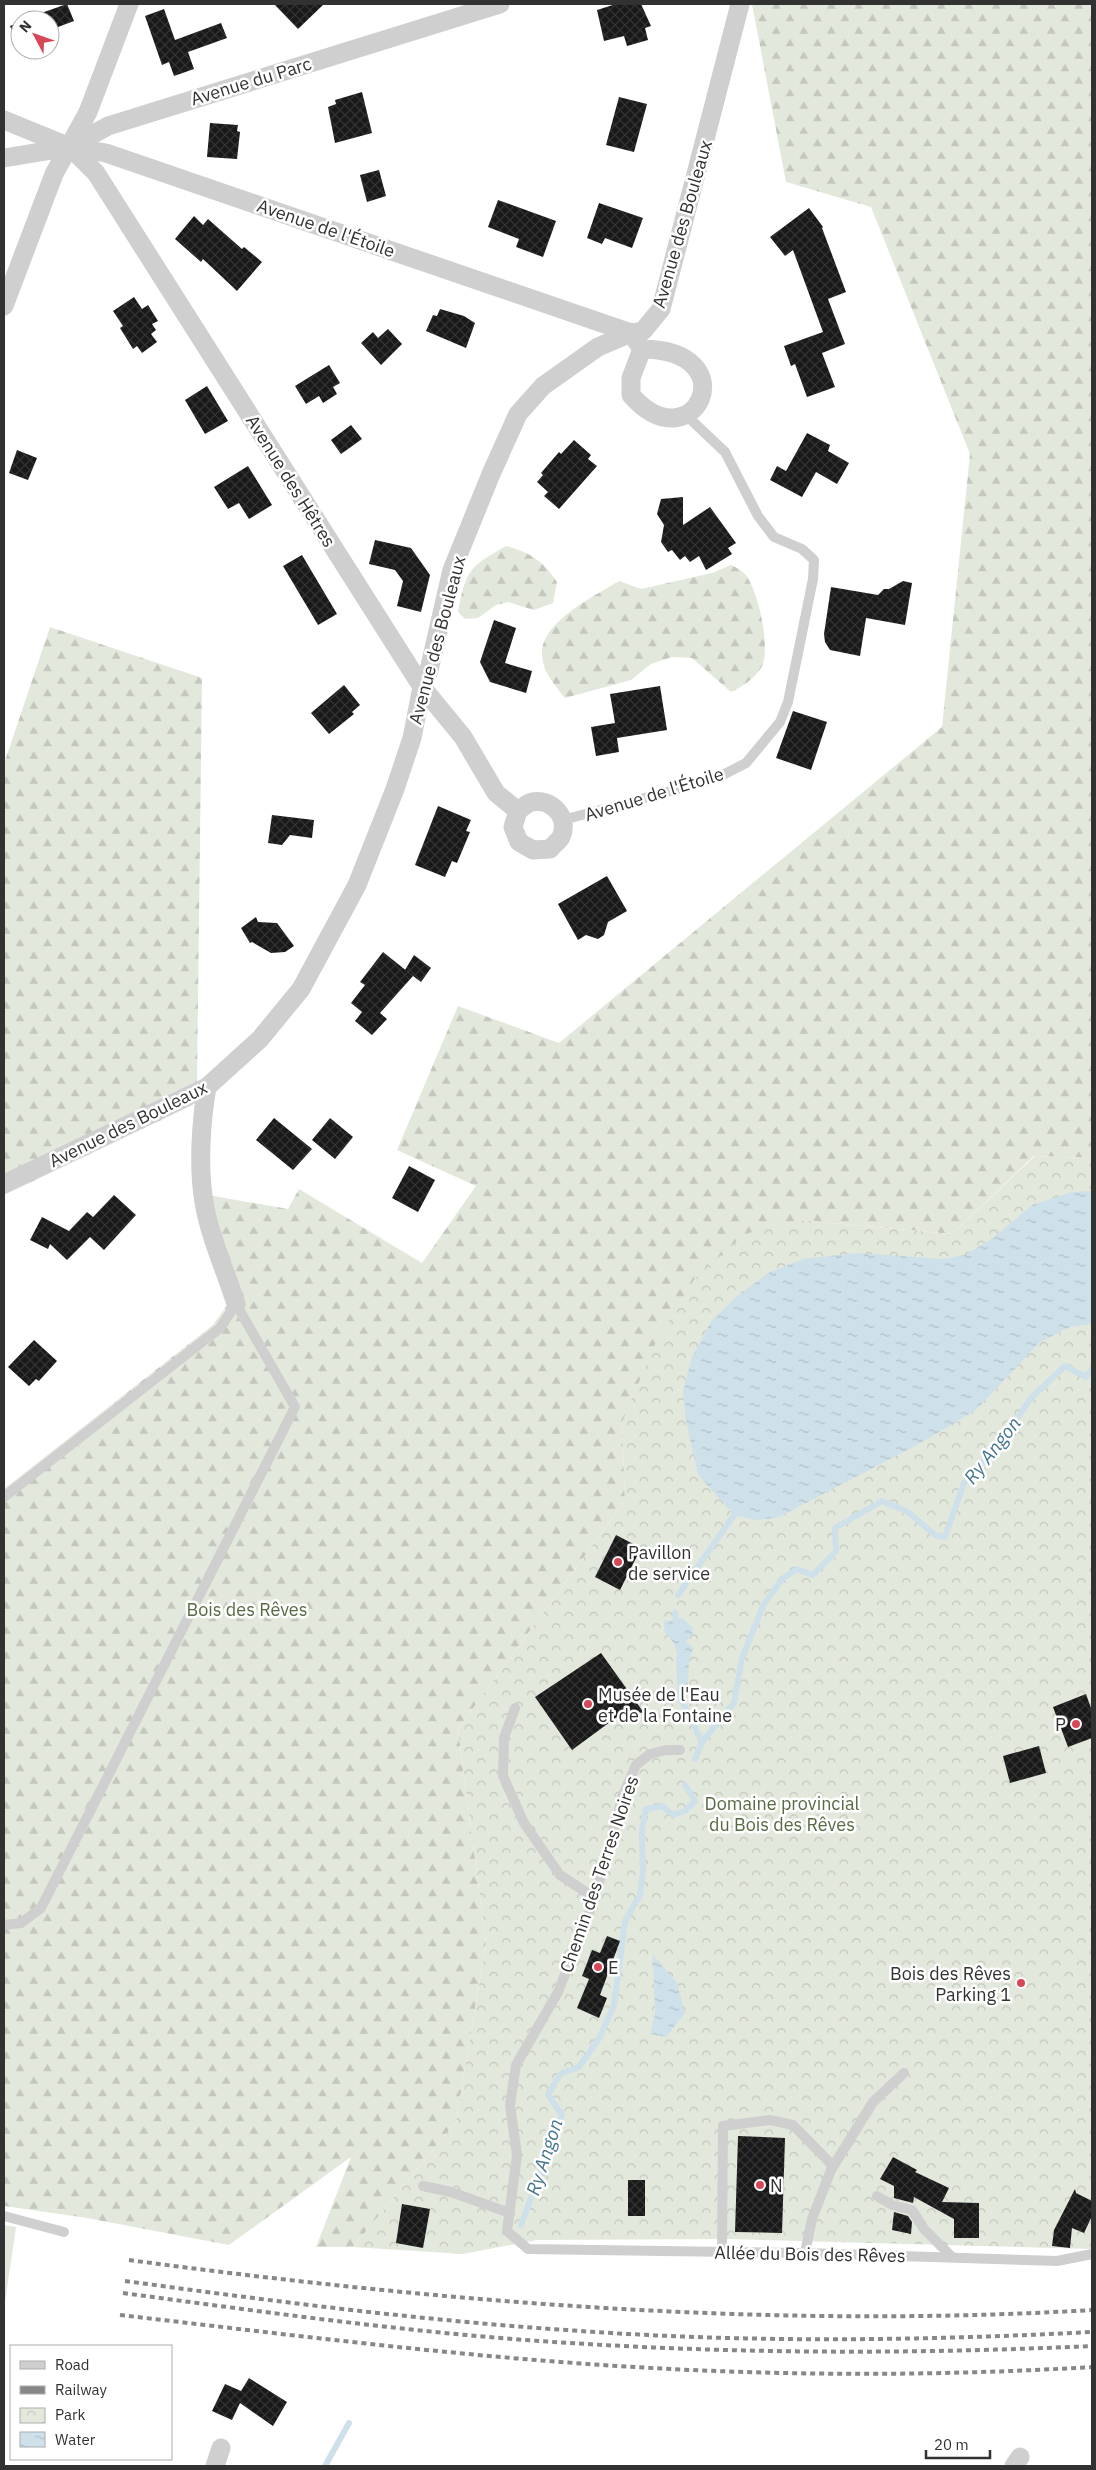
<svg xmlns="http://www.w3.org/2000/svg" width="1096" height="2470" font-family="'IBM Plex Sans',sans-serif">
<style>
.forest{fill:url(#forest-firs)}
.park{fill:url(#park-crowns)}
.garden{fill:#e3e8dc}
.water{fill:url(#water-ripples)}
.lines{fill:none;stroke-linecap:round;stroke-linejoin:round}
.stream{stroke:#cee0e9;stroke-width:6}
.building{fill:url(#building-cross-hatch)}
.lane{stroke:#cfcfcf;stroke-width:10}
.street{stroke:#cfcfcf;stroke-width:19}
.rail{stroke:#878787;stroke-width:4;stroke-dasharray:5 4;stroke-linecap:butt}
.poi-dot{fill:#d64758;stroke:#fff;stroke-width:2}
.labels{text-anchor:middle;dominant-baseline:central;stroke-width:5;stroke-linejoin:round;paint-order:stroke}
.street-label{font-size:18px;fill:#323232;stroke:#fff}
.poi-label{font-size:18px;fill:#323232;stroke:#fff;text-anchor:start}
.park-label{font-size:18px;fill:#576b43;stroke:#fff}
.water-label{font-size:19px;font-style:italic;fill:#46768f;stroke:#fff}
</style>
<defs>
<pattern id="forest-firs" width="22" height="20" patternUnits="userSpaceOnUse" patternTransform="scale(1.25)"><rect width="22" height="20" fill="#e3e8dc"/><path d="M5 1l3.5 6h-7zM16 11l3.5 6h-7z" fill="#c3c7bd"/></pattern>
<pattern id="park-crowns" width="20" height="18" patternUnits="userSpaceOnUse" patternTransform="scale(1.25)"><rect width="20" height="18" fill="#e3e8dc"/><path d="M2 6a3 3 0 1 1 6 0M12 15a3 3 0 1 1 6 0" fill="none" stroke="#c3c7bd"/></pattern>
<pattern id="water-ripples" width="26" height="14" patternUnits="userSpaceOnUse" patternTransform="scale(1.25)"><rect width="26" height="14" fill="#cee0e9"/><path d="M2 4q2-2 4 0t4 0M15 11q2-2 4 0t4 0" fill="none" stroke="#b1c1c8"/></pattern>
<pattern id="building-cross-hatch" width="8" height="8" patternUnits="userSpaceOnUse" patternTransform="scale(1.25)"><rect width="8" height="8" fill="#191919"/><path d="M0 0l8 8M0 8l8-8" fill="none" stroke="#323232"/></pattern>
</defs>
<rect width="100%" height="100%" fill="#fff"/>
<g class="forest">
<path d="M752 4H1092V1158L1034 1156 952 1234 799 1220 622 1422 625 1501 458 1729 486 1943 456 2122 353 2247H316L351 2157 229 2245 87 2218 4 2206V1489L213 1325 228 1304 196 1193 288 1209 299 1189 422 1263 476 1186 397 1150 458 1006 559 1043 942 727 970 454 871 207 786 182Z"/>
<path d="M506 546C531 553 543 561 557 582L553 603 534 610 508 602 496 605 478 618 465 619 458 612C466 570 469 567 506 546Z"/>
<path d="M731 565C735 567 741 570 744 573 758 587 772 651 761 668 754 679 742 687 731 692L692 658 672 657 651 664 631 680 565 698C555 686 543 672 542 655 540 622 595 596 619 581L641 589 712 573Z"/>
<path d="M50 627 202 678 197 1080 193 1105 4 1195V764Z"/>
</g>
<path class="park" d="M1035 1156 1092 1158V2249L729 2239 537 2240 463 2254 353 2247 456 2122 486 1943 458 1729 625 1501 622 1422 656 1342 695 1278 745 1234 799 1220 952 1234Z"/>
<path class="garden" d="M4 2225 16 2227 4 2309Z"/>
<g class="water">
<path d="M1092 1191V1324L1070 1327 1040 1342 976 1410 919 1444 777 1518 755 1520 734 1515 698 1475 686 1421 683 1391 692 1357 712 1320 741 1293 770 1272 803 1259 857 1253 943 1259 965 1255 993 1238 1032 1205 1072 1192Z"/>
<path d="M682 1618 693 1628 692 1635 686 1641 693 1648 689 1661 688 1685 685 1687C679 1673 679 1657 674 1644 669 1634 661 1633 665 1620L671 1621Z"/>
<path d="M653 1955 677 1983 685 2013 666 2037 650 2034 655 2014Z"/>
</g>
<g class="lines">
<g class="stream">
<path d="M678 1595 734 1515"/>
<path d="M675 1613 676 1626"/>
<path d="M679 1659 681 1699 702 1742 695 1759"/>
<path d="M702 1742 734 1703 742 1658 764 1604 782 1579 797 1569 813 1575 836 1551 835 1528 882 1501 908 1512 935 1535 945 1537 964 1483 1000 1443 1031 1398 1065 1366 1086 1377 1092 1369"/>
<path d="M521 2225 562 2115 548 2095 560 2074 579 2067 600 2037 614 2005 625 1921 640 1895 643 1870 642 1829 646 1809 662 1806 673 1815 685 1811 695 1801 685 1785"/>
<path d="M325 2466 349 2423"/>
</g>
</g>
<g class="building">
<path d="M67 4 74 21 50 30V20L24 19Z"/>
<path d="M274 4H324L298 29Z"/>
<path d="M616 4H641L651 26 645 28 648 40 627 46 624 36 604 41 597 10Z"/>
<path d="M164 9 175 40 221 23 227 38 188 52 194 69 174 76 169 62 162 65 145 16Z"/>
<path d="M20 22V40L17 42 10 26Z"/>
<path d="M362 92 372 133 335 143 328 107 336 104 335 100Z"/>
<path d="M619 97 647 104 634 152 606 145Z"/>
<path d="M210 123 238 125 237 131 240 132 237 159 207 157Z"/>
<path d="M379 170 386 196 367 202 360 175Z"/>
<path d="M498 200 556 221 543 257 516 247 519 239 488 227Z"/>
<path d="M599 203 643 218 632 248 605 238 602 244 587 238Z"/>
<path d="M809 208 823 227 822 228 846 292 828 299 845 344 822 353 835 387 807 397 795 364 791 366 784 346 823 332 793 250 785 256 770 237Z"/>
<path d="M194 216 203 225 208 219 242 249 244 247 262 262 237 291 203 259 201 262 175 239Z"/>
<path d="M134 297 142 309 148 305 158 321 152 324 156 330 151 334 157 342 142 353 137 346 133 349 120 328 123 326 113 311Z"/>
<path d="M440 309 464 316 475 323 466 348 426 331 433 315 437 316Z"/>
<path d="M388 329 402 344 381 365 361 343 373 332 378 338Z"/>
<path d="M329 365 340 383 333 387 337 394 323 403 319 396 306 404 295 386Z"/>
<path d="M207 386 228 421 205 434 185 400Z"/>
<path d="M351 425 362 439 341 454 331 440Z"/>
<path d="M807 433 830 445 828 451 849 463 837 484 816 472 802 497 770 480 777 466 786 471Z"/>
<path d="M574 440 591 455 588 459 597 466 559 509 544 496 548 492 537 482 543 475 541 473 559 452 561 454Z"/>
<path d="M17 450 37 458 28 480 9 473Z"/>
<path d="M248 466 272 505 249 519 239 503 228 509 214 487Z"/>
<path d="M683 497V525L710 507 736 543 728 548 732 554 706 570 699 556 690 562 685 556 680 560 672 550 668 552 661 542 664 525 657 514 661 499Z"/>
<path d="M375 540 411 548 430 575 421 612 397 606 403 581 395 570 369 564Z"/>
<path d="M302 555 337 614 318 625 283 566Z"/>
<path d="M903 581 912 583 905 625 866 618 860 656 830 650 825 642 824 634 831 587 878 595 884 589H889Z"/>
<path d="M494 620 516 628 505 663 532 671 526 693 490 682 480 662Z"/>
<path d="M344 685 360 705 352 712 354 714 329 734 311 713Z"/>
<path d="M660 686 667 730 617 738 619 752 596 756 591 727 615 723 610 694Z"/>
<path d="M793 711 827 722 811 770 776 758Z"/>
<path d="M438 806 471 820 466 831 470 832 457 863 452 861 445 877 415 865Z"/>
<path d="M272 815 314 820 312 838 290 835 282 845 268 843Z"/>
<path d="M607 876 627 911 608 922 604 935 598 939 586 935 578 940 558 904Z"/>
<path d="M256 917 258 922 277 923 294 946 285 952 271 953 252 942 250 943 241 928Z"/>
<path d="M383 952 413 976 380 1013 387 1019 372 1035 355 1021 362 1012 351 1003 365 985 360 982Z"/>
<path d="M414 955 431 968 421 982 405 970Z"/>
<path d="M274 1118 312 1149 293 1170 256 1140Z"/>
<path d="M330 1118 353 1137 335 1159 312 1140Z"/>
<path d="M409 1166 435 1180 418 1212 392 1198Z"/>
<path d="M114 1195 136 1215 104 1250 90 1237 67 1260 50 1244 48 1249 30 1240 42 1217 69 1231 87 1212 93 1217Z"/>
<path d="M34 1340 57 1361 39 1381 36 1379 29 1386 8 1367Z"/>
<path d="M616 1535 641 1548 620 1590 595 1577Z"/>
<path d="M601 1653 644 1713 625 1711 572 1750 535 1697Z"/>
<path d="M1086 1694 1092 1711V1738L1068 1747 1053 1707Z"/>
<path d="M1039 1746 1046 1773 1010 1783 1003 1756Z"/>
<path d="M607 1936 620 1941 600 1995 607 1998 599 2018 577 2008 589 1979 582 1976 592 1950 600 1953Z"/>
<path d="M738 2136 785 2138 782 2233 735 2232Z"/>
<path d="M893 2157 917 2170 915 2172 949 2188 942 2202 979 2203V2238H954V2219L914 2197 913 2203 894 2198V2186L880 2179Z"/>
<rect x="628" y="2180" width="17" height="36"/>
<path d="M1075 2189 1076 2193 1092 2201V2216L1084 2233 1072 2228 1070 2248 1052 2246 1054 2230Z"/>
<path d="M402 2204 430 2209 423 2248 396 2243Z"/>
<path d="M894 2212 908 2216 912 2222 911 2234 892 2230Z"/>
<path d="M249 2378 287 2402 273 2426 240 2403 232 2420 212 2411 225 2384 241 2391Z"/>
</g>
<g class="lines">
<g class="lane">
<path d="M563 820 715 779 746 763 780 722 788 702 813 579 814 560 802 549 774 537 758 516 725 452 687 416"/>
<path d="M4 1497 220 1328 236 1304 295 1407 41 1908 21 1923 4 1925"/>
<path d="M515 1708 504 1738 503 1776 524 1823 560 1875 595 1898"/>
<path d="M680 1750H666L650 1754 636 1765 623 1795 595 1898 558 1992 516 2065 510 2105 517 2155 507 2231 528 2249 805 2253 1057 2261 1092 2254"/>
<path d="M423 2186 451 2192 510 2213"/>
<path d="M877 2196 892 2205 912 2210 924 2229 952 2257"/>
<path d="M4 2216 64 2232"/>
<path d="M722 2252 723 2126 770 2120 793 2125 833 2166"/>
<path d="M805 2253 812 2219 831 2170 873 2102 904 2073"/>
</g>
<g class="street">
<path d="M4 120 70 147 106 153 631 333 642 349C750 350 693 466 631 395V378L642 349"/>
<path d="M70 147 96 173 422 687 463 737 496 793 518 811C522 808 527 803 532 802 551 798 570 817 561 837 559 841 553 845 550 849L533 850 519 842 513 827 518 811"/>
<path d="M4 158 70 147 108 126 500 4"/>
<path d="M4 306 54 174 88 112 129 4"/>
<path d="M207 1087C201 1121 198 1167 204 1202 209 1235 226 1272 236 1304"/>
<path d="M4 1184 207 1087 260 1039 301 989 357 885 395 789 412 738 422 687 429 670 452 570 491 474 518 414 543 386 598 347 631 333 643 331 661 309 740 4"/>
<path d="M215 2466 221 2448"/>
<path d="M1014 2466 1020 2457"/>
</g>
<g class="rail">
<path d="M129 2260C448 2303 770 2329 1092 2310"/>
<path d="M125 2281C272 2301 418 2320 566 2330 741 2343 917 2341 1092 2332"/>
<path d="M123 2293C272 2313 420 2334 570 2343 744 2354 918 2354 1092 2346"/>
<path d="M120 2315C275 2333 431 2353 588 2364 755 2376 925 2377 1092 2367"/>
</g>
</g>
<g class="poi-dot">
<circle cx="618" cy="1562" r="5"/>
<circle cx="588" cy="1704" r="5"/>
<circle cx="1076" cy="1724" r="5"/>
<circle cx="598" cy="1967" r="5"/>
<circle cx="1021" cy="1983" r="5"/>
<circle cx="760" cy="2185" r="5"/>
</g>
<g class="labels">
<g class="street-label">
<text transform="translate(251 81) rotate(-17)">Avenue du Parc</text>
<text transform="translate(682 224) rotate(-74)">Avenue des Bouleaux</text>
<text transform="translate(326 228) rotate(19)">Avenue de l'Étoile</text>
<text transform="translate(291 481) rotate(58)">Avenue des Hêtres</text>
<text transform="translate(437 640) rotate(-75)">Avenue des Bouleaux</text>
<text transform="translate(654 794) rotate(-17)">Avenue de l'Étoile</text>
<text transform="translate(128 1124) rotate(-26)">Avenue des Bouleaux</text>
<text transform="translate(599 1874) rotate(-71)">Chemin des Terres Noires</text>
<text transform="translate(810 2254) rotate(1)">Allée du Bois des Rêves</text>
</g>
<g class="poi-label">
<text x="628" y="1552">Pavillon<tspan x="628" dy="21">de service</tspan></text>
<text x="598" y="1694">Musée de l'Eau<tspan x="598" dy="21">et de la Fontaine</tspan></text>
<text x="1066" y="1724" text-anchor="end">P</text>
<text x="608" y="1967">E</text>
<text x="1011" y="1973" text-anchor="end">Bois des Rêves<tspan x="1011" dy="21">Parking 1</tspan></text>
<text x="770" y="2185">N</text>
</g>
<g class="park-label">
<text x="247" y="1609">Bois des Rêves</text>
<text x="782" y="1803">Domaine provincial<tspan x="782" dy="21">du Bois des Rêves</tspan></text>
</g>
<g class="water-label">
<text transform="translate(992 1450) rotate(-52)">Ry Angon</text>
<text transform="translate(544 2157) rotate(-72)">Ry Angon</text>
</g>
</g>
<rect width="1096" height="2470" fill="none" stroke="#323232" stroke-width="10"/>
<rect x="10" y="2345" width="162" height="115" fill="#ffffff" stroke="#adadad"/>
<rect x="20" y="2361" width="25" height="8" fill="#cfcfcf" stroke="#adadad"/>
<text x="55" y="2370" font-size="15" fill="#323232">Road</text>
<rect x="20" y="2386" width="25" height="8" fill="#878787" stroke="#adadad"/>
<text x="55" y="2395" font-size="15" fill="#323232">Railway</text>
<rect x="20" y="2408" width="25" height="15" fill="url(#park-crowns)" stroke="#adadad"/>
<text x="55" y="2420" font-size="15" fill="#323232">Park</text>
<rect x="20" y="2432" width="25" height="15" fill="url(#water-ripples)" stroke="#adadad"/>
<text x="55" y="2445" font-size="15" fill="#323232">Water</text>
<g transform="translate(35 35) rotate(311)"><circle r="24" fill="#ffffff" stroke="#adadad"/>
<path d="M0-4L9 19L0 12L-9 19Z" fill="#d64758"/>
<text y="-8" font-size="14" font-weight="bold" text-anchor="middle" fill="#323232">N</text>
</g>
<path d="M926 2450v8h64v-8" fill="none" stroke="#323232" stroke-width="2.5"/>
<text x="934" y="2450" font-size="15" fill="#323232" stroke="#ffffff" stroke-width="4" paint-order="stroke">20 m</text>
</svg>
